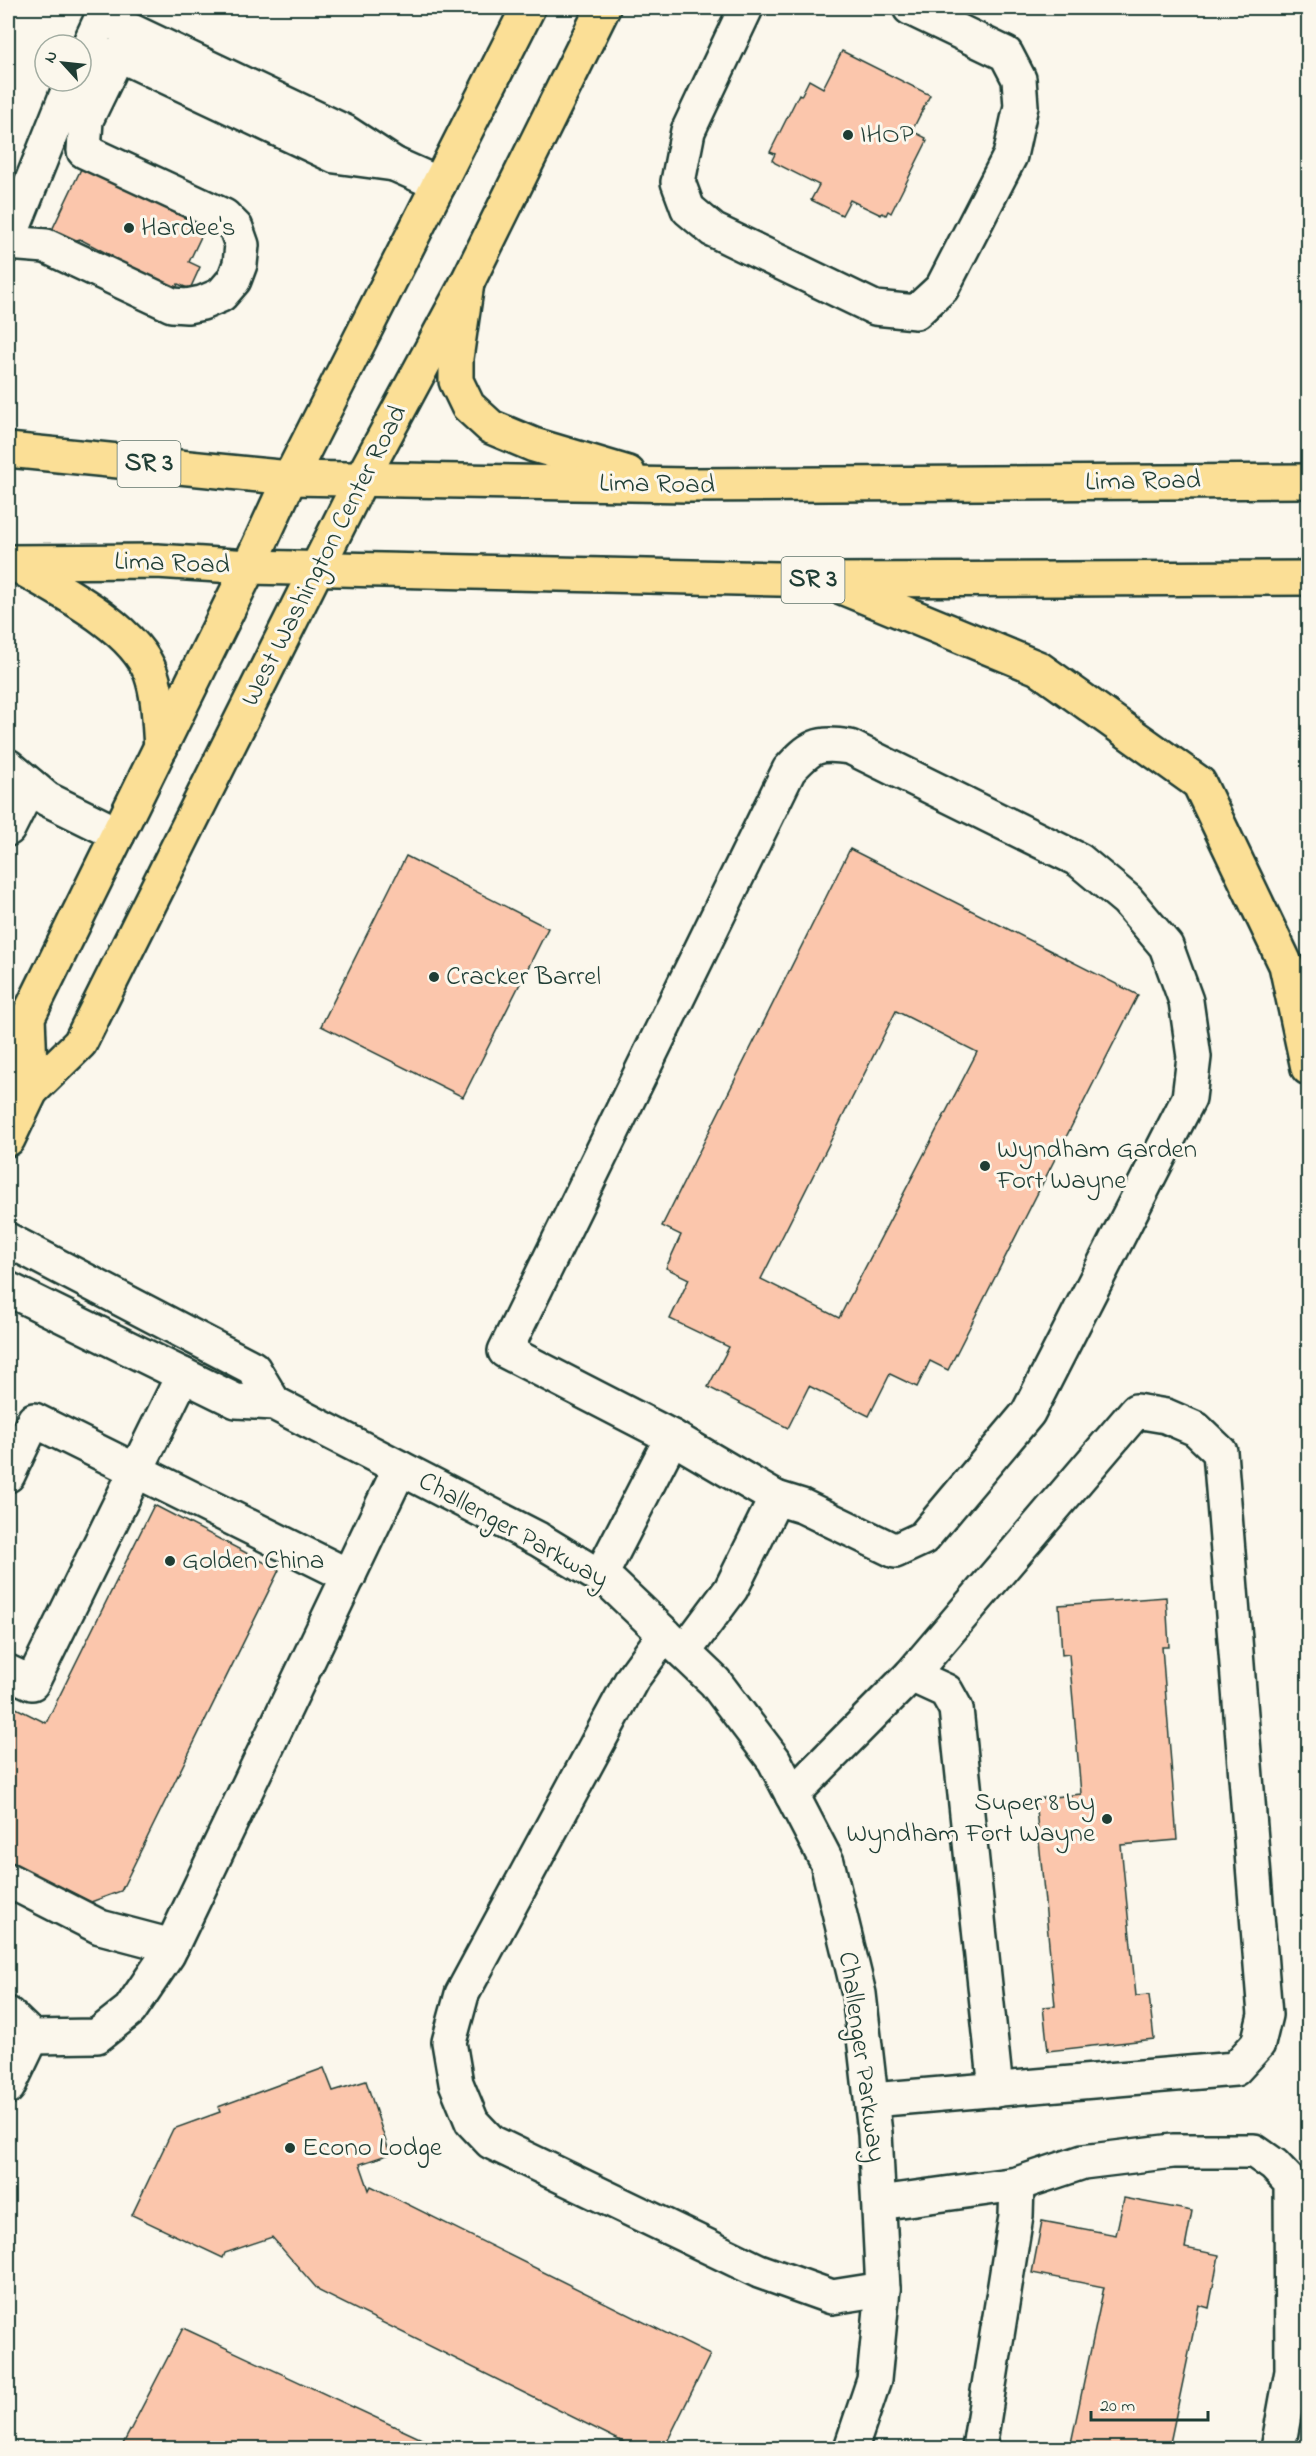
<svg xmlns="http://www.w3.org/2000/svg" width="1316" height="2456" font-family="'Indie Flower',sans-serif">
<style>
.building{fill:#fbc6ac;stroke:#1f3d34;stroke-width:1.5;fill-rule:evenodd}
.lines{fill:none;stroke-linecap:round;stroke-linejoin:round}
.minor-casing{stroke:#1f3d34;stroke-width:38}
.major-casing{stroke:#1f3d34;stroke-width:38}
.highway-casing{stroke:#1f3d34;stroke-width:38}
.minor{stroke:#fbf7ec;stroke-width:33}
.major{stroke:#fbdf96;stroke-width:33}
.highway{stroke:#fbdf96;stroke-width:33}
.poi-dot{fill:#1f3d34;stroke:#fbf7ec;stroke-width:2}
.labels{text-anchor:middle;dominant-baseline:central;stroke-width:6;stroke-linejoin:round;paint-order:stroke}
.shield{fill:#fbf7ec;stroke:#61756b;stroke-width:1.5}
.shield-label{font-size:26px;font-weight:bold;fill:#1f3d34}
.poi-label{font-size:27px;fill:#1f3d34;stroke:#fbf7ec;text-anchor:start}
.street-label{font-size:27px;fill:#1f3d34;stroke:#fbf7ec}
</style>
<rect width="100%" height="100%" fill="#fbf7ec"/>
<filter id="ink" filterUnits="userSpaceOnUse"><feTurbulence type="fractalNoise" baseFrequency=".0167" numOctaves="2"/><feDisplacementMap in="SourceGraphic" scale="12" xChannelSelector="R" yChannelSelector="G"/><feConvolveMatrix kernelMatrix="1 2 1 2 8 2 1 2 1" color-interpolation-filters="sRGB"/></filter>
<g filter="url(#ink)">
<g class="building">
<path d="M842 51 930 95 912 131 926 138 925 140 927 141 891 213 888 211 886 215 882 213 881 215 850 200 842 215 811 200 819 185 775 163 772 160 775 154 770 152 799 94 801 96 809 80 823 88Z"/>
<path d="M82 167 163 200 161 206 206 226 189 262 200 267 190 289 178 284 176 289 113 259 112 256 80 239 73 241 52 230Z"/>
<path d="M850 849 1138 995 948 1370 930 1361 917 1387 890 1374 869 1416 809 1386 788 1428 708 1387 729 1347 670 1319 689 1279 666 1268 681 1235 662 1226ZM896 1011 977 1052 839 1318 761 1279Z"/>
<path d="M406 856 548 928 463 1097 321 1026Z"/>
<path d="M154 1505 279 1570 121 1891 91 1902 8 1861V1704L46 1723Z"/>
<path d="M1166 1597 1169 1647H1162L1177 1840 1121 1845 1136 1996 1149 1995 1154 2039 1048 2051 1043 2007 1055 2006 1035 1799 1081 1794 1069 1654 1062 1655 1059 1605Z"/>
<path d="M324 2068 333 2091 366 2081 390 2154 360 2164 369 2190 371 2186 710 2355 664 2448H635L319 2291 272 2237 225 2253 223 2258 132 2215 173 2129 220 2112 218 2107Z"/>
<path d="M1124 2198 1192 2211 1185 2248 1219 2255 1209 2308 1199 2305 1169 2448H1070L1104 2287 1032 2273 1042 2221 1116 2235Z"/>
<path d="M183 2328 441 2448H121Z"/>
</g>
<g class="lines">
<g class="minor-casing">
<g id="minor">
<path d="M746 8 688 131 678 182 688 209 713 230 875 308 916 312 942 288 1010 156 1021 106 1019 79 1006 54 910 8"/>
<path d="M81 62 102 17 345 132 394 164 439 184"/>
<path d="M8 241 72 81"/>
<path d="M8 243 46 246 172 305 187 306 202 303 221 295 234 280 240 264 242 245 236 228 224 216 84 151 86 120 118 54 335 156 394 164"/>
<path d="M8 766 47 799 118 834"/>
<path d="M8 829 30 785"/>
<path d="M8 1078 31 1091"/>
<path d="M8 1240 253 1368 274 1403"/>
<path d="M8 1289 236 1401 274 1403 538 1539 612 1584 715 1682 774 1760 827 1862 859 1994 875 2133 883 2289 874 2380 851 2448"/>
<path d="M672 1437 776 1498"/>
<path d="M8 1475 34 1420 349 1576"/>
<path d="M600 1577 672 1437 505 1351 789 770C811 746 817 742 850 747L1079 860 1127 900 1166 946 1186 1001 1194 1057 1189 1098 1028 1413 923 1538 895 1551 802 1506 776 1498 731 1589 684 1652"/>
<path d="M665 1634 632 1679 462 1994 449 2042 456 2083 472 2122 491 2142 759 2271 832 2297 883 2289"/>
<path d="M8 1672 32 1683 183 1375"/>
<path d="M911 1675 946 1691 956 1709 996 2090"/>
<path d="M792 1795 911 1675 1136 1411 1166 1416 1196 1429 1220 1452 1265 2015 1258 2044 1235 2069 872 2100"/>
<path d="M8 1880 100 1927 172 1946"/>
<path d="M8 2014 32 2037 97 2036 130 2010 168 1954 400 1468"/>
<path d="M8 2087 32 2037"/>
<path d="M879 2203 1017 2184 1083 2162 1173 2151H1254L1274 2165 1291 2183 1292 2371 1278 2448"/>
<path d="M979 2448 1016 2216 1017 2184"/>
</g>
</g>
<g class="major-casing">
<g id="major">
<path d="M31 1091 28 1017 249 567 290 478 528 8"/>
<path d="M8 1139 31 1091 80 1043 361 480 467 283 603 8"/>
</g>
</g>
<g class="highway-casing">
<g id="highway">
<path d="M467 283 456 358V381L468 406 491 427 534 445 628 473"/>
<path d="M8 450 290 478 688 485 1308 481"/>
<path d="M8 562 157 561 249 567 824 580 1308 578"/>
<path d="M13 563C55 588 134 626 151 674 159 696 159 723 161 747"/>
<path d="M839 586 1038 668 1199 783 1286 965 1308 1068"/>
</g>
</g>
<use href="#minor" class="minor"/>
<use href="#major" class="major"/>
<use href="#highway" class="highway"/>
</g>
</g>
<g class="poi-dot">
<circle cx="848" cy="135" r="6"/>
<circle cx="129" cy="228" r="6"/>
<circle cx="434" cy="977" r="6"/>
<circle cx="985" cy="1166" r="6"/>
<circle cx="170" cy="1561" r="6"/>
<circle cx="1107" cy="1819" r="6"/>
<circle cx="290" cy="2148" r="6"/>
</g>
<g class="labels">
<g class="shield">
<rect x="117.5" y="441" width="63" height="46" rx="4.5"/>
<rect x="781.5" y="557" width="63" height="46" rx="4.5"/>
</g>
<g class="shield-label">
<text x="149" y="464">SR 3</text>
<text x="813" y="580">SR 3</text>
</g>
<g class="poi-label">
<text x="860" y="135">IHOP</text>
<text x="141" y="228">Hardee's</text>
<text x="446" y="977">Cracker Barrel</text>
<text x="997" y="1150">Wyndham Garden<tspan x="997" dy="31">Fort Wayne</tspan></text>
<text x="182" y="1561">Golden China</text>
<text x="1095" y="1803" text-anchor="end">Super 8 by<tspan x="1095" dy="31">Wyndham Fort Wayne</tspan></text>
<text x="302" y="2148">Econo Lodge</text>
</g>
<g class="street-label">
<text transform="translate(1143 482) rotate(-1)">Lima Road</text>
<text transform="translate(657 485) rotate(1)">Lima Road</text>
<text transform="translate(325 556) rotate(-63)">West Washington Center Road</text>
<text transform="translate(172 564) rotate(2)">Lima Road</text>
<text transform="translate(513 1531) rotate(29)">Challenger Parkway</text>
<text transform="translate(861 2057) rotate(82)">Challenger Parkway</text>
</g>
</g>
<rect width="1316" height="2456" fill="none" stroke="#fbf7ec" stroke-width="30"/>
<rect x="15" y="15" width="1286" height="2426" fill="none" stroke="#1f3d34" stroke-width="2" filter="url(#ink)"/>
<g transform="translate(63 63) rotate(297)"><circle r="28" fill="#fbf7ec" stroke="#a3ada2" stroke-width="1.5"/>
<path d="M0-4.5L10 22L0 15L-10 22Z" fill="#1f3d34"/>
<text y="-9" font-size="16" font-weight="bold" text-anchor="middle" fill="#1f3d34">N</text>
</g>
<path d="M1091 2411v9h117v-9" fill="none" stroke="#1f3d34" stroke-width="3"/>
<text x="1100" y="2411" font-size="18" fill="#1f3d34" stroke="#fbf7ec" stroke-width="4.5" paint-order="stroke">20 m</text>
</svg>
